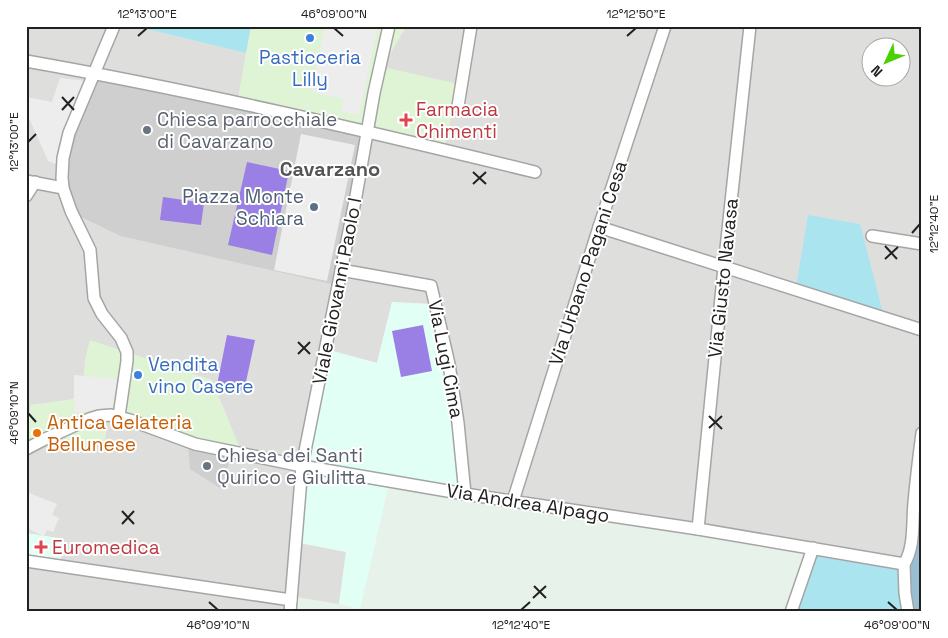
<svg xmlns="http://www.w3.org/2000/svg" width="948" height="638" font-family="'Space Grotesk',sans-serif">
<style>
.residential{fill:#dedfdd;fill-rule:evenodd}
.commercial{fill:#dff3d5}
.education{fill:#e2fff5}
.religious{fill:#cfcfcf}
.grass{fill:#aae4ee}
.forest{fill:#99bfd3}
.pitch{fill:#9a80e5}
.parking{fill:#ededed}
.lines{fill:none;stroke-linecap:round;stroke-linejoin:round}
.minor-casing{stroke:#a5a5a5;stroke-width:14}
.minor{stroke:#fff;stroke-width:11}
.ticks{fill:none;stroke:#212121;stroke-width:2}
.shop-dot{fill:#3f7fe0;stroke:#fff;stroke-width:2}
.health-dot{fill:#e0444e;stroke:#fff;stroke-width:2}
.worship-dot{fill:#6b7280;stroke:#fff;stroke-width:2}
.service-dot{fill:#5c6f8a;stroke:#fff;stroke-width:2}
.food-dot{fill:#e8710a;stroke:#fff;stroke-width:2}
.labels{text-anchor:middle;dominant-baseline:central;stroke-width:4;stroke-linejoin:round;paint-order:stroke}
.shop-label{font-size:19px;fill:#366cbe;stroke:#fff}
.health-label{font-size:19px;fill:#be3a42;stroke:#fff;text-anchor:start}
.worship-label{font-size:19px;fill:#5b616d;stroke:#fff;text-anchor:start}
.service-label{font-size:19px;fill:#4e5e75;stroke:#fff;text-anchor:end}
.street-label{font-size:19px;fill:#212121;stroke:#fff}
.food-label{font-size:19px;fill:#c56008;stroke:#fff;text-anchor:start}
.neighbourhood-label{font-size:20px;font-weight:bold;fill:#545454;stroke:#fff}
.neatline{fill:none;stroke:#212121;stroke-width:2}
.ticks-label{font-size:12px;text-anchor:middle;fill:#212121}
</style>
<rect width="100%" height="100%" fill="#e7f2ea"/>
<path class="residential" d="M26 26H134L246 53 237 105 73 221 81 217 120 236 335 285 382 67 406 26H922V460L910 566 833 549 466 492 392 302 377 363 323 349 346 552 339 604 290 596 288 612H26V562L64 539 26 533V449L107 420 121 419 188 444 220 487 234 451 82 398 32 405 26 426ZM870 48H900V78H870Z"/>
<g class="commercial">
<path d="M251 26H406L383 67 458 84 444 152 237 105Z"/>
<path d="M90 340 212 380 242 453 121 419 107 420 105 444 69 449 64 433 26 449V426L31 405 82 398 85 359Z"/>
</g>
<g class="education">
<path d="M392 302 433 304 466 492 390 480 360 609 339 604 346 552 294 542 322 348 377 363Z"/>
<path d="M26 533 64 539 60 566 26 562Z"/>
</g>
<g class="religious">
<path d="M95 75 365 133 335 285 120 236 81 217 73 221 60 185 55 163Z"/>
<path d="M188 444 234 451 220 488 190 469Z"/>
</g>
<g class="grass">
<path d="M134 26H251L246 53Z"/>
<path d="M808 215 860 224 884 317 796 287Z"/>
<path d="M812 545 833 549 910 566 902 612H789Z"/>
</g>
<path class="forest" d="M922 460V612H902L910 566Z"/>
<g class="pitch">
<path d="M247 162 289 171 272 255 228 245Z"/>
<path d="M163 197 204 203 201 225 160 220Z"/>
<path d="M423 325 432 371 401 377 392 331Z"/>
<path d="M227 335 255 340 244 391 217 385Z"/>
</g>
<g class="parking">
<path d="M325 26H378L359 115 341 111 344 99 311 92Z"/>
<path d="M60 78 86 81 59 165 48 161 26 111V97L52 102Z"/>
<path d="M301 134 355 145 327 281 274 270Z"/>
<path d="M74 375 117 379 112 409 74 413Z"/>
<path d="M26 492 57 504 52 515 59 518 53 532 47 530 44 536 26 528Z"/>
</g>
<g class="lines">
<g class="minor-casing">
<g id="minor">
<path d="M114 26 69 133 63 158 62 178 63 188 71 211 90 250 94 298 102 314 121 338 127 352V361L119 416"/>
<path d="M26 61C197 91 367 131 535 172"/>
<path d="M458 106 471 26"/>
<path d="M26 181 63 188"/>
<path d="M26 196 35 182"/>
<path d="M599 227 922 330"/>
<path d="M872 236 922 244"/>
<path d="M341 270 431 286 449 364 458 423 465 494"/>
<path d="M26 449 45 439 89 419 99 416 111 415 130 420 195 444 302 466 465 494 698 529 904 564"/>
<path d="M513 501 599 227 665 26"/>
<path d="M698 529 724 267 750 26"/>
<path d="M26 561 291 600 290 612"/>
<path d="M904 564C915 547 912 522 914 503 916 480 919 456 922 433"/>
<path d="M904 564 905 593 908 612"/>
<path d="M291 600 302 466 356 196 374 93 389 26"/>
<path d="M791 612 813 548"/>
</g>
</g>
<use href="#minor" class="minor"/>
</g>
<path class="ticks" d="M334 28 343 36M138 36 147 28M627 36 636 28M62 97 74 110M62 110 74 97M28 142 36 134M473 172 486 184M473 184 486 172M912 233 920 224M885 246 897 259M885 259 898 247M298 342 310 354M298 354 310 342M28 413 36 422M709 416 722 429M709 428 722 416M122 511 134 524M122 524 134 511M534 586 546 598M533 598 546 586M209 602 218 610M888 602 897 610M521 610 530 602"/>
<g class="shop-dot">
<circle cx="310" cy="38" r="5"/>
<circle cx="138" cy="375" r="5"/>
</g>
<g class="health-dot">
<path d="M403.5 112.5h5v5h5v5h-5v5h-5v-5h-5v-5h5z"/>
<path d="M38.5 539.5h5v5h5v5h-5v5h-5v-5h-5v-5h5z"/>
</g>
<g class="worship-dot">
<circle cx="147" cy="130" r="5"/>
<circle cx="207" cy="466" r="5"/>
</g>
<circle class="service-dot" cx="314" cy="207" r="5"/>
<circle class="food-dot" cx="37" cy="433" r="5"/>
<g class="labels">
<g class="shop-label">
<text x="310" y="57">Pasticceria<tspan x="310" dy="22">Lilly</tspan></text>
<text x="148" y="364" text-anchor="start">Vendita<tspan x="148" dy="22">vino Casere</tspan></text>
</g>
<g class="health-label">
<text x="416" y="109">Farmacia<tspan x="416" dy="22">Chimenti</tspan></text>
<text x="52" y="547">Euromedica</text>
</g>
<g class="worship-label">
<text x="157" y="119">Chiesa parrocchiale<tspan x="157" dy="22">di Cavarzano</tspan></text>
<text x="217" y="455">Chiesa dei Santi<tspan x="217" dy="22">Quirico e Giulitta</tspan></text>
</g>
<g class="service-label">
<text x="304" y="196">Piazza Monte<tspan x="304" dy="22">Schiara</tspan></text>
</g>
<g class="street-label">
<text transform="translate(588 263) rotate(-72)">Via Urbano Pagani Cesa</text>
<text transform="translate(723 278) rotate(-84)">Via Giusto Navasa</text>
<text transform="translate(337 291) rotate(-79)">Viale Giovanni Paolo I</text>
<text transform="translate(446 359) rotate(79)">Via Lugi Cima</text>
<text transform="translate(528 503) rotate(9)">Via Andrea Alpago</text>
</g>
<g class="food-label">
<text x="47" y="422">Antica Gelateria<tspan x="47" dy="22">Bellunese</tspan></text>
</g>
<g class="neighbourhood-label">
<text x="330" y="169">Cavarzano</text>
</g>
</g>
<rect width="948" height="638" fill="none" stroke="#ffffff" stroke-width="55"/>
<g transform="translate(886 62) rotate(226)"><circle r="24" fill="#ffffff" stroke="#a6a6a6"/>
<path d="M0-4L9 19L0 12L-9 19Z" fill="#4ad100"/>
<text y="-8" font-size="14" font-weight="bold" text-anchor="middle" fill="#212121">N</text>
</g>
<rect x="28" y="28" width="892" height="582" class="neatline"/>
<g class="ticks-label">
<text x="147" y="18">12°13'00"E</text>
<text x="334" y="18">46°09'00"N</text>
<text x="636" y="18">12°12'50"E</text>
<text transform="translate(14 142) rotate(-90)" y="4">12°13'00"E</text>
<text transform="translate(934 224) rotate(-90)" y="4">12°12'40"E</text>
<text transform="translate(14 413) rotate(-90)" y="4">46°09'10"N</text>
<text x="218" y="629">46°09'10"N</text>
<text x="521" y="629">12°12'40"E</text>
<text x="897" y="629">46°09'00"N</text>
</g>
</svg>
